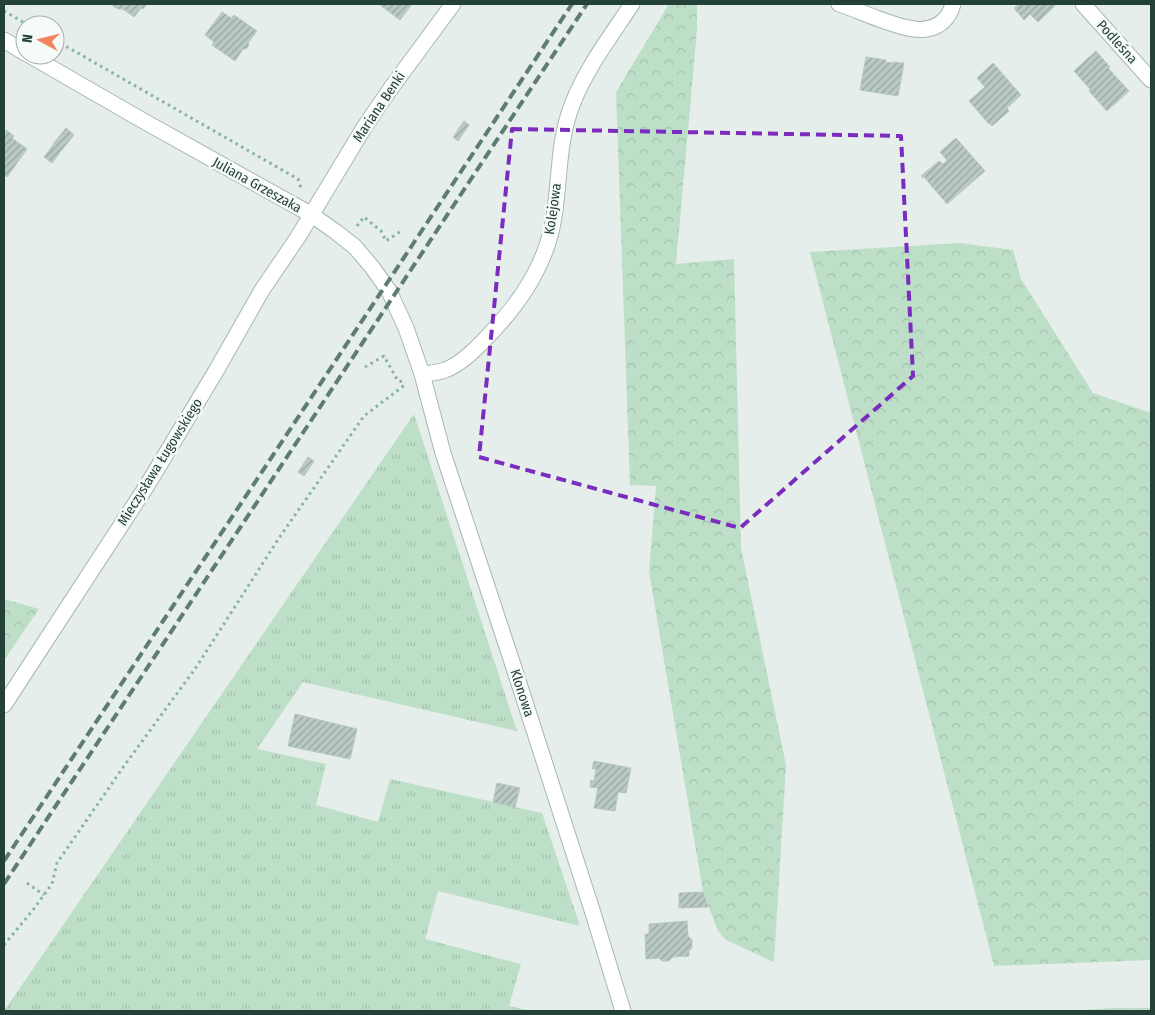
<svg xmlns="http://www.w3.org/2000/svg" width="1155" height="1015" font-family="'Fira Sans Condensed',sans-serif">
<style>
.grass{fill:url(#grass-tufts)}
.forest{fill:url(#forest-crowns)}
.building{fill:url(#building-hatch);stroke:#b7c8c1}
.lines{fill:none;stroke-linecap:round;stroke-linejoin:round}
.minor-casing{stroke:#a7b7b1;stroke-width:17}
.path{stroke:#85b2a5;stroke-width:3;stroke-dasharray:2.5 4;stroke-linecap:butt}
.minor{stroke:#fff;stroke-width:15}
.rail{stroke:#5e7c74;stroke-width:4;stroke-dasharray:10 5;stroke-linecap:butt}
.marked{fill:none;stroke:#7b2cbf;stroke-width:4;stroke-dasharray:10 6;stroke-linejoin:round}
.labels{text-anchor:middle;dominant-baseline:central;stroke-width:5;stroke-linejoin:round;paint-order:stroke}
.street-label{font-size:14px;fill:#234139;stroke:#f6faf8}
</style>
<defs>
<pattern id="grass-tufts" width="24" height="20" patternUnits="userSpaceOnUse" patternTransform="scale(1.25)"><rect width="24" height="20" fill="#bedfc7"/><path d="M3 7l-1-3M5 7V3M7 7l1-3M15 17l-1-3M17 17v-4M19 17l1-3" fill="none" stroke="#a3c1ac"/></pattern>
<pattern id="forest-crowns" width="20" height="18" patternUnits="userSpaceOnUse" patternTransform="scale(1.25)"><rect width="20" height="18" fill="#bedfc7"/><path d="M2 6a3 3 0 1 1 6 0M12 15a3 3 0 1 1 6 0" fill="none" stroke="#a3c1ac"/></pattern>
<pattern id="building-hatch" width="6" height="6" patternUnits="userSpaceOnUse" patternTransform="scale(1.25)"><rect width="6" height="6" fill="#bac9c3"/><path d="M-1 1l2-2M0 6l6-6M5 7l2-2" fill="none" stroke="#97a59f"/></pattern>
</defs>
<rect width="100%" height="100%" fill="#e5eeea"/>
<path class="grass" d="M414 414 517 731 303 682 257 749 326 764 316 805 378 822 390 779 542 813 580 926 438 891 425 939 521 964 509 1006 531 1011H4Z"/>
<g class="forest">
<path d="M669 4H697V30L676 264 734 259 741 548 786 765 774 962 726 940 718 931 703 892 649 571 656 486 630 485 616 92Z"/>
<path d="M960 243 1013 250 1021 279 1093 393 1151 413V960L994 966 810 252Z"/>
<path d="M4 599 39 609 4 660Z"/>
<path d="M1112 1008H1151V1011H1067Z"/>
</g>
<g class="building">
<path d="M113 4H147L143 9 141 8 134 17 123 9H118L113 6Z"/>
<path d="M379 4H412L400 20Z"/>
<path d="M1019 4H1053L1055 6 1038 22 1030 14 1024 20 1014 8Z"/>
<path d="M222 12 231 18 234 15 257 31 248 43 249 45 246 49H243L235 61 212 45 214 42 205 35Z"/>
<path d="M1096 51 1110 67 1108 68 1129 91 1107 111 1089 91 1090 89 1074 71Z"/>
<path d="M866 57 886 60 885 62 893 63V62L904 63 898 96 860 90Z"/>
<path d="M993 63 1021 95 1007 108 1009 111 992 126 990 123 989 124 969 101 985 87 977 78Z"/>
<path d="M464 121 469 125 458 141 453 137Z"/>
<path d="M66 128 74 135 61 151 53 144Z"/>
<path d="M6 130 14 136 12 138 27 149 7 177 4 174V132L5 133Z"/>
<path d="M956 138 985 171 947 204 924 177 923 178 921 176 939 161 943 164 947 160 940 152Z"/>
<path d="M53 145 61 151 52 163 44 157Z"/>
<path d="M308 457 314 461 304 476 298 472Z"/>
<path d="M295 714 357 729 350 759 288 746Z"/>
<path d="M594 761 631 768 626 793 618 792 615 811 594 808 598 788 590 787 591 780 594 781 596 769H592Z"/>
<path d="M497 783 520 788 515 807 493 802Z"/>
<path d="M703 892 708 907 679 908V893Z"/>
<path d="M687 921 688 936 692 940V948L689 951V956L673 957 669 961H662L659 958 646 959 645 934H649V924Z"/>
</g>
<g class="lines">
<g class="minor-casing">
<g id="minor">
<path d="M839 4C852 8 865 14 879 19 900 27 933 40 949 14 951 11 952 7 953 4"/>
<path d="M1083 4 1151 80"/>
<path d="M4 40 25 53"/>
<path d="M29 55 140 119 312 215 336 232 355 247 372 267 389 291 406 328 422 374 443 453 514 668 593 913 623 1011"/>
<path d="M422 374C430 373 438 373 445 370 460 365 478 347 489 335 521 302 547 263 554 217 560 179 558 141 572 105 586 68 611 36 632 4"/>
<path d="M4 705 146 487 216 371 262 290 298 237 365 126 391 88 453 4"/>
</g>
</g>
<g class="path">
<path d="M4 11 28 25"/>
<path d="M55 40 298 179 301 188"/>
<path d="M357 226 364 217 381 231 386 241 401 231"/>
<path d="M365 367 384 356 398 381 405 382"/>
<path d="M27 883 44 895"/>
<path d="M4 945 33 910 52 884 57 863 124 766 195 669 279 538 364 416 406 384"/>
</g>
<use href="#minor" class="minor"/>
<g class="rail">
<path d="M4 861 572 4"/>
<path d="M4 884 587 4"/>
</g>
</g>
<path class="marked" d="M512 129 901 136 913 376 740 528 479 457Z"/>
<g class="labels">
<g class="street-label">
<text transform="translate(1117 42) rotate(48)">Podleśna</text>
<text transform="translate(379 107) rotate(-56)">Mariana Benki</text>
<text transform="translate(257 185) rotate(29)">Juliana Grzeszaka</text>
<text transform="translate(553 209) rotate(-82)">Kolejowa</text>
<text transform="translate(160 462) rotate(-58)">Mieczysława Ługowskiego</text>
<text transform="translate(522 693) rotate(72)">Klonowa</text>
</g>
</g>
<rect width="1155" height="1015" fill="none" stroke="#234139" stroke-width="10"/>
<g transform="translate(40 40) rotate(277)"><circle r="24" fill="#f6faf8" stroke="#a2b0ac"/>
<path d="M0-4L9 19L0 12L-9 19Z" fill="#f3845e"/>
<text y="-8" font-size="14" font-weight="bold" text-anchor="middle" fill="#234139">N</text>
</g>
</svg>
